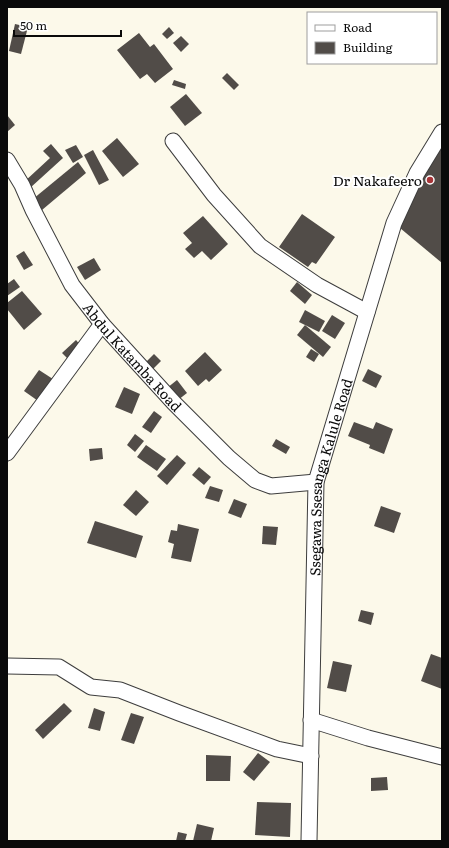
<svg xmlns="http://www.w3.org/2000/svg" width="449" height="848" font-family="Literata,serif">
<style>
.building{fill:#514c48}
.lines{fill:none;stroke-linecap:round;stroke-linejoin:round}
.street-casing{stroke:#3d3d3d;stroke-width:17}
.street{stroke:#fff;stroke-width:15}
.poi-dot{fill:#a73538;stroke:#fff;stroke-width:1.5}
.labels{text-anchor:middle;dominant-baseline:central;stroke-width:4;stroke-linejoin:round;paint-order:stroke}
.poi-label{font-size:14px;fill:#0a0a0a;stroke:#fff;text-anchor:end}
.street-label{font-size:14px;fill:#0a0a0a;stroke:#fff}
</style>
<rect width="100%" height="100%" fill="#fcf9ea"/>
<g class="building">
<path d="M15 24 28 27 21 54 9 51Z"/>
<path d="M169 27 174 33 167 39 162 34Z"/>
<path d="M139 33 150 47 154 44 173 69 155 83 147 74 140 79 117 50Z"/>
<path d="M181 36 189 44 181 52 173 43Z"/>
<path d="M227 73 239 85 234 90 222 78Z"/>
<path d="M174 80 186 84 185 89 172 85Z"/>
<path d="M186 94 202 113 185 126 170 107Z"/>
<path d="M7 115 15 125 7 132Z"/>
<path d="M117 138 139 164 123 177 102 151Z"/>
<path d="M442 138V263L394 223Z"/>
<path d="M51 144 63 158 30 188 24 182 50 158 43 151Z"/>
<path d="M76 145 83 157 73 163 65 150Z"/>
<path d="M93 150 109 180 99 185 84 155Z"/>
<path d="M78 162 86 173 42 210 33 199Z"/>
<path d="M302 214 335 237 316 264 312 262 308 267 279 247Z"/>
<path d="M203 216 228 244 211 260 202 251 194 258 185 249 192 243 183 233Z"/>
<path d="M24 251 33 265 24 270 16 256Z"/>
<path d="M94 258 101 270 85 280 77 267Z"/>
<path d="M14 279 20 287 7 296V284Z"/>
<path d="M297 282 312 295 305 304 290 291Z"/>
<path d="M22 291 42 314 24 330 7 309V303Z"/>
<path d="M305 310 325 321 319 332 299 322Z"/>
<path d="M332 315 345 323 335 339 322 331Z"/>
<path d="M305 325 331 347 323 357 297 335Z"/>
<path d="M76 340 82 347 69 360 62 353Z"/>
<path d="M311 349 319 354 314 362 306 357Z"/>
<path d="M205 352 222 370 209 382 206 379 198 386 185 371Z"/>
<path d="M154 354 161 361 151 371 144 364Z"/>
<path d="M368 369 382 376 376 388 362 381Z"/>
<path d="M39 370 56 381 41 403 24 391Z"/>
<path d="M177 380 187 393 178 400 167 388Z"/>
<path d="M124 387 140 394 132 414 115 407Z"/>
<path d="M154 411 162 417 151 433 142 427Z"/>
<path d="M354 422 373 429 376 422 393 429 384 454 369 448 370 445 348 436Z"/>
<path d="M135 434 144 441 135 452 127 445Z"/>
<path d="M276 439 290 447 286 454 272 446Z"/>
<path d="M146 445 166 459 157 471 137 457Z"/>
<path d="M102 448 103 459 90 461 89 449Z"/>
<path d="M177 455 186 463 167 485 157 476Z"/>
<path d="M199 467 211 477 204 485 192 475Z"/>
<path d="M210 486 223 490 219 502 205 498Z"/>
<path d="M136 490 149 502 136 516 123 505Z"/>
<path d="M234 499 247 504 241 518 228 513Z"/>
<path d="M381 506 401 513 394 533 374 526Z"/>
<path d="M95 521 143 536 136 558 87 543Z"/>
<path d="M178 524 199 529 191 562 171 558 174 544 168 542 171 530 177 531Z"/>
<path d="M263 526 278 527 276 545 262 544Z"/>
<path d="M361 610 374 613 371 625 358 621Z"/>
<path d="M431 654 442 658V689L421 681Z"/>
<path d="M333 661 352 665 346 692 327 688Z"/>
<path d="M64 703 72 711 43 739 35 730Z"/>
<path d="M94 708 105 712 100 731 88 728Z"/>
<path d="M131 713 144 717 134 744 121 740Z"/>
<path d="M258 753 270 762 254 781 243 772Z"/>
<path d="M206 755 231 756 230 781H206Z"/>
<path d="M387 777 388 790 371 791V778Z"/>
<path d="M257 802 291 803 290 837 255 835Z"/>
<path d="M197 824 214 828 211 841H193Z"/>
<path d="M178 832 187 834 185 841H176Z"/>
</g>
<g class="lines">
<g class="street-casing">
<g id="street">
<path d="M173 141 214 195 260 246 317 285 367 312"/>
<path id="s1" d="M7 160 22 185 33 210 72 285 102 324 174 403 229 458 255 480 271 486 316 482"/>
<path d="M7 453 102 324"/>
<path d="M7 666 59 667 91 687 120 690 179 713 277 749 311 756"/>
<path d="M311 720 368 738 442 757"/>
<path id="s2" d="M309 841 316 482 394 223 417 173 442 132"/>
</g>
</g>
<use href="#street" class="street"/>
</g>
<circle class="poi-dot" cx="430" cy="180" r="4"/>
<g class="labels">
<g class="poi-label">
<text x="422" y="180">Dr Nakafeero</text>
</g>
<g class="street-label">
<text stroke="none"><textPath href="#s1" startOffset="235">Abdul Katamba Road</textPath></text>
<text stroke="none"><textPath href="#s2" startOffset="366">Ssegawa Ssesanga Kalule Road</textPath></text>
</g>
</g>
<rect width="449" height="848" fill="none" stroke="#0a0a0a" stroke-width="16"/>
<rect x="307" y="12" width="130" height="52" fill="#ffffff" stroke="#9d9d9d"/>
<rect x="315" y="25" width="20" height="6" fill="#ffffff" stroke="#9d9d9d"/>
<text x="343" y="32" font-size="12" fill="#0a0a0a">Road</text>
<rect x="315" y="42" width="20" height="12" fill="#514c48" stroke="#9d9d9d"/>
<text x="343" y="52" font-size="12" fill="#0a0a0a">Building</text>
<path d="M14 30v6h107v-6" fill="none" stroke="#0a0a0a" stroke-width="2"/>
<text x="20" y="30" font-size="12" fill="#0a0a0a" stroke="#ffffff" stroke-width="3" paint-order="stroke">50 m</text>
</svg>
